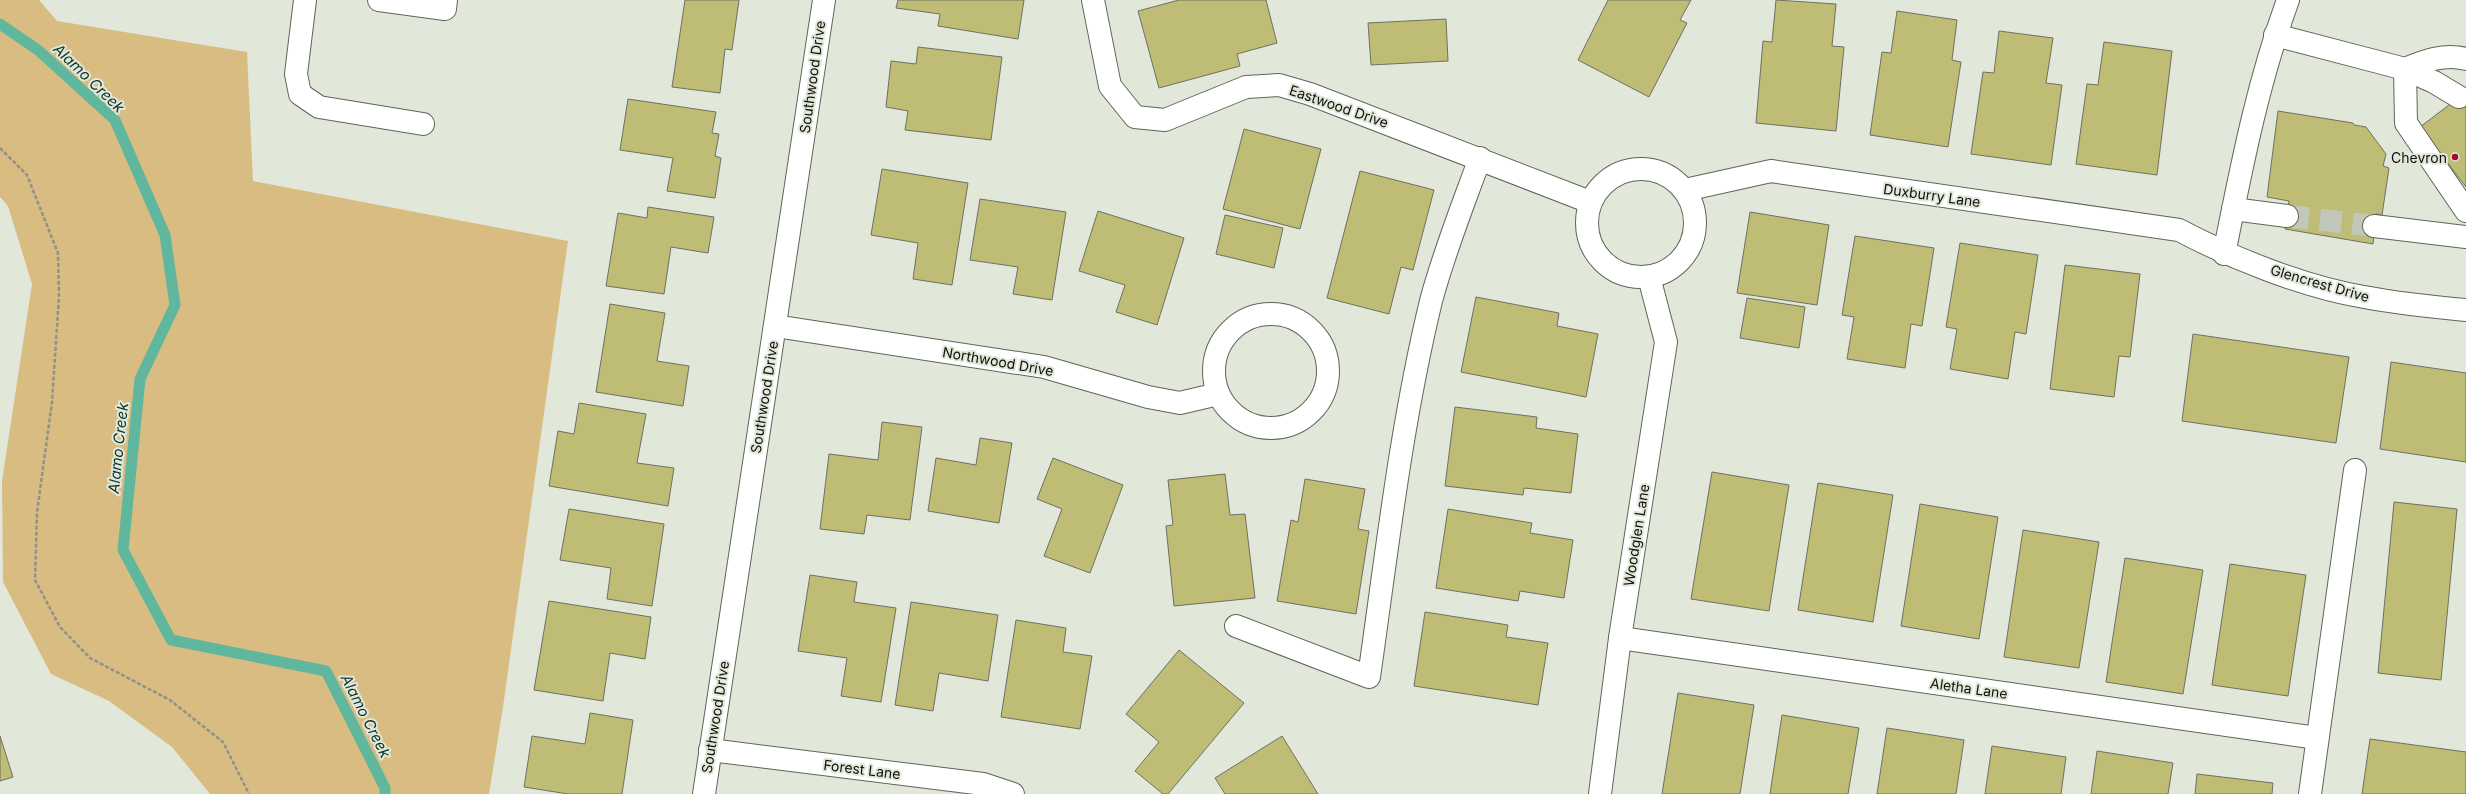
<svg xmlns="http://www.w3.org/2000/svg" width="2466" height="794" font-family="Inter,sans-serif">
<style>
.green{fill:#d8bc82}
.lines{fill:none;stroke-linecap:round;stroke-linejoin:round}
.stream{stroke:#61b79d;stroke-width:11}
.building{fill:#bebc75;stroke:#707062}
.minor-tunnel{stroke:#c1c8ba;stroke-width:22;stroke-dasharray:22 11;stroke-linecap:butt}
.minor-casing{stroke:#5f6558;stroke-width:24}
.path{stroke:#8e9388;stroke-width:2.5;stroke-dasharray:4 2;stroke-linecap:butt}
.minor{stroke:#fff;stroke-width:22}
.poi-dot{fill:#a50a29;stroke:#e1e8d9;stroke-width:1.5}
.labels{text-anchor:middle;dominant-baseline:central;stroke-width:4;stroke-linejoin:round;paint-order:stroke}
.street-label{font-size:14px;fill:#0e100b;stroke:#e1e8d9}
.poi-label{font-size:14px;fill:#0e100b;stroke:#e1e8d9;text-anchor:end}
.water-label{font-size:15px;font-style:italic;fill:#0a3328;stroke:#e1e8d9}
</style>
<rect width="100%" height="100%" fill="#e1e8d9"/>
<path class="green" d="M0 0H39L57 21 247 52 253 181 568 241 503 707 489 794H210L172 747 109 701 51 674 3 582 2 481 32 284 8 206 0 197Z"/>
<g class="lines">
<path class="stream" d="M0 24 38 50 115 120 165 235 175 305 140 379 123 550 171 640 326 671 385 788V794"/>
</g>
<g class="building">
<path d="M685 0H739L732 50 725 49 720 93 672 87Z"/>
<path d="M898 0H1024L1018 39 938 26 940 14 896 8Z"/>
<path d="M1179 0H1266L1277 43 1237 54 1240 66 1159 88 1138 11Z"/>
<path d="M1608 0H1691L1680 20 1687 23 1649 97 1578 60Z"/>
<path d="M1776 0 1836 4 1832 46 1844 47 1836 131 1756 123 1763 41 1772 42Z"/>
<path d="M1897 11 1957 20 1952 60 1961 62 1948 147 1870 135 1882 52 1891 53Z"/>
<path d="M1446 19 1448 61 1371 65 1368 23Z"/>
<path d="M1999 31 2053 38 2046 83 2062 85 2051 165 1971 154 1983 72 1994 73Z"/>
<path d="M2104 42 2172 51 2157 175 2076 164 2087 84 2098 85Z"/>
<path d="M918 47 1002 57 991 140 905 130 908 111 886 107 891 61 916 64Z"/>
<path d="M2466 92V187L2420 127Z"/>
<path d="M628 99 716 112 712 133 719 134 715 156 721 158 715 198 667 191 673 158 620 150Z"/>
<path d="M2278 111 2353 123 2354 125 2366 127 2386 154 2383 166 2389 168 2382 215 2376 214 2373 244 2285 229 2289 201 2267 197Z"/>
<path d="M1244 129 1321 149 1300 229 1223 209Z"/>
<path d="M882 169 968 183 952 285 913 279 918 243 871 235Z"/>
<path d="M1360 171 1434 190 1413 270 1401 267 1389 314 1327 298Z"/>
<path d="M980 199 1066 212 1052 300 1013 294 1018 267 970 260Z"/>
<path d="M648 207 714 217 708 253 671 247 664 294 606 286 618 213 647 218Z"/>
<path d="M1098 211 1184 238 1157 325 1116 312 1125 285 1079 271Z"/>
<path d="M1750 212 1829 225 1817 305 1737 293Z"/>
<path d="M1225 215 1283 228 1274 268 1216 254Z"/>
<path d="M1855 236 1934 248 1922 326 1911 324 1905 368 1847 359 1854 317 1842 315Z"/>
<path d="M1960 243 2038 255 2026 334 2015 332 2008 379 1950 369 1957 329 1946 327Z"/>
<path d="M2065 265 2140 274 2130 357 2119 356 2114 397 2050 389Z"/>
<path d="M1476 297 1559 313 1557 326 1598 334 1586 397 1461 372Z"/>
<path d="M1747 298 1805 307 1799 348 1740 338Z"/>
<path d="M610 304 665 313 657 361 689 366 683 406 596 392Z"/>
<path d="M2193 334 2349 357 2336 443 2182 421Z"/>
<path d="M2391 362 2466 373V462L2380 449Z"/>
<path d="M579 403 646 414 637 463 674 468 668 506 549 486 558 431 574 434Z"/>
<path d="M1455 407 1537 417 1536 428 1578 434 1571 493 1524 488 1523 495 1445 486Z"/>
<path d="M882 422 922 427 910 520 867 515 864 534 820 529 829 454 878 460Z"/>
<path d="M980 438 1012 443 999 523 928 511 936 458 976 465Z"/>
<path d="M1053 458 1123 485 1090 573 1044 556 1062 509 1037 499Z"/>
<path d="M1712 472 1789 485 1769 611 1691 599Z"/>
<path d="M1225 474 1230 515 1245 514 1255 598 1174 606 1166 526 1173 525 1168 480Z"/>
<path d="M1305 479 1365 489 1358 529 1369 531 1356 614 1277 601 1291 520 1298 522Z"/>
<path d="M1818 483 1893 495 1873 622 1798 610Z"/>
<path d="M2394 502 2457 509 2441 680 2378 673Z"/>
<path d="M1920 504 1998 517 1979 639 1901 626Z"/>
<path d="M569 509 664 524 652 606 607 599 611 568 560 560Z"/>
<path d="M1448 509 1532 523 1530 533 1573 540 1564 598 1520 591 1518 601 1436 588Z"/>
<path d="M2023 530 2099 542 2079 668 2004 657Z"/>
<path d="M2125 558 2203 570 2183 694 2106 682Z"/>
<path d="M2230 564 2306 575 2288 696 2212 685Z"/>
<path d="M810 575 857 582 854 602 896 608 881 702 841 696 847 658 798 651Z"/>
<path d="M549 601 651 617 645 659 610 653 603 701 534 690Z"/>
<path d="M911 602 998 615 988 681 939 673 933 711 895 705Z"/>
<path d="M1425 612 1508 625 1506 637 1548 643 1538 705 1414 686Z"/>
<path d="M1016 620 1066 628 1063 652 1092 656 1080 729 1001 717Z"/>
<path d="M1179 650 1244 703 1168 794H1163L1135 771 1159 742 1126 714Z"/>
<path d="M1678 693 1754 705 1740 794H1662Z"/>
<path d="M590 713 633 720 622 794H568L524 787 532 736 585 744Z"/>
<path d="M1782 715 1859 728 1848 794H1770Z"/>
<path d="M1887 728 1964 740 1956 794H1877Z"/>
<path d="M0 736 13 777 0 781Z"/>
<path d="M1282 736 1318 794H1225L1215 778Z"/>
<path d="M2370 739 2466 752V794H2362Z"/>
<path d="M1992 746 2066 757 2061 794H1985Z"/>
<path d="M2097 751 2173 763 2168 794H2091Z"/>
<path d="M2197 774 2273 783 2272 794H2195Z"/>
</g>
<g class="lines">
<path class="minor-tunnel" d="M2287 216 2374 226"/>
<g class="minor-casing">
<g id="minor">
<path d="M305 0 296 74 300 94 319 107 423 124"/>
<path d="M379 0 445 9 446 0"/>
<path d="M1093 0 1110 86 1135 117 1165 120 1246 87 1279 85 1310 94 1590 202"/>
<path d="M2275 35 2405 69 2434 82 2459 97"/>
<path d="M2466 59C2445 53 2424 61 2405 69L2406 123 2466 211"/>
<circle cx="1641" cy="223" r="54"/>
<path d="M1685 190 1771 171 2179 230C2232 258 2304 287 2364 297 2397 303 2432 307 2466 310"/>
<path d="M2233 209 2287 216"/>
<path d="M2374 226 2466 237"/>
<path d="M2224 254C2242 165 2257 85 2288 0"/>
<circle cx="1271" cy="371" r="57"/>
<path d="M775 326 1044 367 1148 397 1180 403 1218 394"/>
<path d="M1236 626 1369 677C1387 551 1401 425 1431 301 1444 252 1463 205 1480 158"/>
<path d="M1620 638 2317 738"/>
<path d="M710 750 983 784 1013 794"/>
<path d="M704 794 824 0"/>
<path d="M1600 794 1620 638 1666 342 1649 277"/>
<path d="M2310 794 2355 470"/>
</g>
</g>
<path class="path" d="M0 148 27 175 58 253 59 296 52 402 37 512 35 580 60 627 90 658 170 700 223 742 249 794"/>
<use href="#minor" class="minor"/>
</g>
<circle class="poi-dot" cx="2455" cy="157" r="4"/>
<g class="labels">
<g class="street-label">
<text transform="translate(812 77) rotate(-82)">Southwood Drive</text>
<text transform="translate(1339 106) rotate(19)">Eastwood Drive</text>
<text transform="translate(1932 195) rotate(8)">Duxburry Lane</text>
<text transform="translate(2320 283) rotate(16)">Glencrest Drive</text>
<text transform="translate(998 361) rotate(10)">Northwood Drive</text>
<text transform="translate(764 397) rotate(-81)">Southwood Drive</text>
<text transform="translate(1636 535) rotate(-81)">Woodglen Lane</text>
<text transform="translate(1969 688) rotate(8)">Aletha Lane</text>
<text transform="translate(715 717) rotate(-81)">Southwood Drive</text>
<text transform="translate(862 769) rotate(7)">Forest Lane</text>
</g>
<g class="poi-label">
<text x="2447" y="157">Chevron</text>
</g>
<g class="water-label">
<text transform="translate(89 78) rotate(44)">Alamo Creek</text>
<text transform="translate(118 448) rotate(-84)">Alamo Creek</text>
<text transform="translate(366 716) rotate(63)">Alamo Creek</text>
</g>
</g>
</svg>
